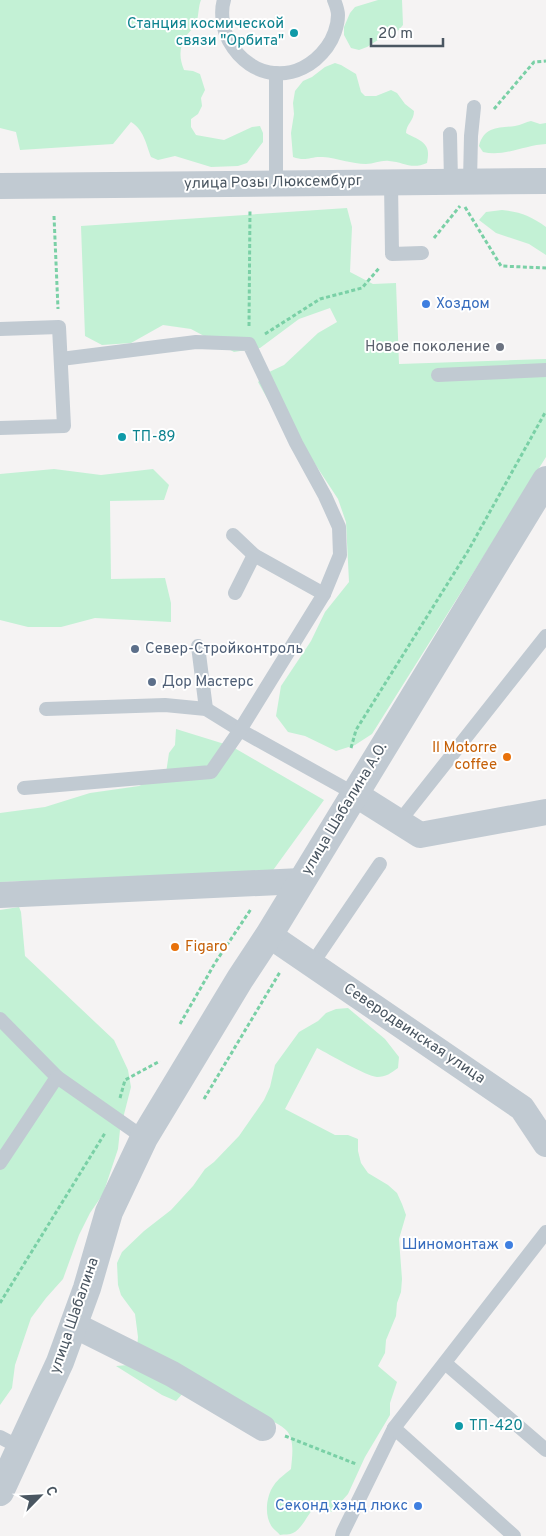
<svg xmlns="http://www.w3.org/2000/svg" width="546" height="1536" font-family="Overpass,sans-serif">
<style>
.green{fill:#c3f1d5}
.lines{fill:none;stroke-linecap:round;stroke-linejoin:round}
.path{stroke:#7ad0a6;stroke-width:3;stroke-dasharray:4 2.5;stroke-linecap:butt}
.service{stroke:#c1cad2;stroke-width:14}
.minor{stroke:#c1cad2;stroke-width:26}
.tertiary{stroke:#c1cad2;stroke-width:28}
.culture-dot{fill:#0f9aa8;stroke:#fff;stroke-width:2}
.shop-dot{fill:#3f7fe0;stroke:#fff;stroke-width:2}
.worship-dot{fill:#6b7280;stroke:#fff;stroke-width:2}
.service-dot{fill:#5c6f8a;stroke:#fff;stroke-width:2}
.food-dot{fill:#e8710a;stroke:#fff;stroke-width:2}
.labels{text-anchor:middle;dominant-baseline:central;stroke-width:4;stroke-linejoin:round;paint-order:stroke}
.culture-label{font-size:15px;fill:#0d838f;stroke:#fff;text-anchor:start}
.street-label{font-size:15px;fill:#4a5661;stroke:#fff}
.shop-label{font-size:15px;fill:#366cbe;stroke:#fff;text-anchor:end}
.worship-label{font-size:15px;fill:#5b616d;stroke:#fff;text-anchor:end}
.service-label{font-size:15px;fill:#4e5e75;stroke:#fff;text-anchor:start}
.food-label{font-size:15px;fill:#c56008;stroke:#fff;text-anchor:end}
</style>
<rect width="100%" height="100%" fill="#f5f3f3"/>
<g class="green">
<path d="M0 0H201C198 7 199 16 196 23 193 29 190 31 186 36 179 47 179 58 184 70L193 71 200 74 205 90 201 98 202 106 198 114 191 119V127L196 135 224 140 252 127 260 126 263 133V142L247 163 238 166 211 167 175 156 158 160 151 157C146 144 144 130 131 122L113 144 20 150 16 132 0 128Z"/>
<path d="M378 0H402L403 25 396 33 381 38 367 47 359 50 351 48 344 35V27L350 13 355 7Z"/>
<path d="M335 63 341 65 356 74 361 92 365 96H376L391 90 397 93 405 104 414 111C414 121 406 124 406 133 420 141 432 142 427 163 411 170 404 162 389 161 381 160 374 164 366 164 352 164 337 158 323 157 310 156 307 162 293 157L291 133 294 114 293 103 295 91 303 81 312 77 325 67Z"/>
<path d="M531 121 540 124 546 123V144C525 145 504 157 483 152L479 146C484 126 499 128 515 126 521 125 526 122 531 121Z"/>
<path d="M347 208 352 227 350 272 373 284 396 283 399 364 546 359V457L372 734 355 745 336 751 305 736 288 732 276 716 281 686 311 641 325 612 349 582 346 522 338 499 296 435 271 405 258 382 267 373 284 365 318 333 337 322 330 308 299 319 260 348 234 352 191 329 163 325 131 343 102 345 85 336 81 226Z"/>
<path d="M502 210C520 212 531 216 546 227V255L529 244 496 233 479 220 486 212Z"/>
<path d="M54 469 101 475 153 469 169 485 164 500 110 501 111 579 165 578 171 603V622L95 618 61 627H28L0 620V474Z"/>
<path d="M176 729 231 746 324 800 271 873 0 882V813L45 807 90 793 139 786 166 773 169 753 175 745Z"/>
<path d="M19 907 21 912 25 956 114 1040 128 1070 131 1087 120 1130 118 1149 103 1194 90 1213 79 1235 63 1279 46 1298 31 1318 15 1365 12 1388 0 1405V910Z"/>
<path d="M348 1008 385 1039 399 1057 398 1068C391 1073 386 1077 377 1077 366 1076 329 1054 317 1048L285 1109 335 1135H348L358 1139V1151L361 1163 368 1173 388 1185 397 1193 402 1204 406 1215 399 1239 402 1279 401 1292 397 1303 396 1316 386 1340 385 1353 378 1366 397 1382 390 1403V1415L365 1457 348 1494 332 1512 314 1508C307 1515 302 1529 293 1533 290 1535 284 1534 280 1535 278 1532 274 1530 272 1527 264 1516 266 1496 274 1485 278 1479 285 1474 291 1469 292 1457 295 1441 287 1431 275 1416 205 1398 184 1392L176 1401 162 1395 116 1366 128 1365 136 1359 138 1337 135 1314 121 1295 118 1285 117 1263 122 1252 144 1231 171 1210 193 1186 205 1169 214 1162 239 1136 264 1100 270 1087 275 1065 299 1032 318 1021 326 1013 336 1009Z"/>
</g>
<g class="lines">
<g class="path">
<path d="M494 109 534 62 546 61"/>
<path d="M465 207 501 266 546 268"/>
<path d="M54 216 58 309"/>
<path d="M434 238 460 206"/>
<path d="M249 326 250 209"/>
<path d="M265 334 320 299 362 288 380 267"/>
<path d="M351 748 356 730 468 551 546 411"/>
<path d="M180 1024 215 963 251 909"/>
<path d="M120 1098 125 1080 160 1061"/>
<path d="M204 1099 280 972"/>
<path d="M0 1303 105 1133"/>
<path d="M285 1436 356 1464"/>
</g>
<g class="service">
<path d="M224 0C220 12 223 30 229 41 251 81 299 85 327 47 333 39 338 26 338 15 338 10 336 5 334 0"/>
<path d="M450 134 451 181"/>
<path d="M470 181 471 136 474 107"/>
<path d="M276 182V73"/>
<path d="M391 182 392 254 422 253"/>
<path d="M0 329 59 327 64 426 0 428"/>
<path d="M438 375 546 370"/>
<path d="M233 535 254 555"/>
<path d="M235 593 254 555 324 594"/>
<path d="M198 646 206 709"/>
<path d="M46 709 165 705 206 709 240 730 355 794"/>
<path d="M24 788 211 772 240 730 324 594 340 555 339 527 325 496 296 443 249 344 196 342 61 359"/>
<path d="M399 822 546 636"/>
<path d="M312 964 380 864"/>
<path d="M0 1019 57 1077"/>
<path d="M0 1163 57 1077 144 1138"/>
<path d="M445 1363 546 1450"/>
<path d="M0 1437 21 1448"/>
<path d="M342 1536 343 1532 394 1428"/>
<path d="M514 1536 394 1428 546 1232"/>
</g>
<g class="minor">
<path d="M0 186 546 181"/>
<path d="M355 794 420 835 546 812"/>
<path d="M0 895 301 881"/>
<path d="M269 935 522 1108 546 1144"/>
<path d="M74 1325 172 1374 263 1428"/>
</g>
<path class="tertiary" d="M0 1492 60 1362 87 1288 109 1212 144 1138 240 979 269 935 546 480"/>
</g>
<g class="culture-dot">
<circle cx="294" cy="33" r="5"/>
<circle cx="122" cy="437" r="5"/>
<circle cx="459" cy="1426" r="5"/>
</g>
<g class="shop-dot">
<circle cx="426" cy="304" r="5"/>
<circle cx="509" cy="1245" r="5"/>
<circle cx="418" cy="1506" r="5"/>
</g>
<circle class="worship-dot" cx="500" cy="347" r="5"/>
<g class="service-dot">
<circle cx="135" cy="649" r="5"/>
<circle cx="152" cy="682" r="5"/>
</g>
<g class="food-dot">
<circle cx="507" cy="757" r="5"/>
<circle cx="175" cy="947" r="5"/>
</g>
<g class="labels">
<g class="culture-label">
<text x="284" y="24" text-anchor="end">Станция космической<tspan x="284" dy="17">связи "Орбита"</tspan></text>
<text x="132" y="437">ТП-89</text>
<text x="469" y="1426">ТП-420</text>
</g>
<g class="street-label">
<text transform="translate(273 183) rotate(-1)">улица Розы Люксембург</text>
<text transform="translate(345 809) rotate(-59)">улица Шабалина А.О.</text>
<text transform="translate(414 1034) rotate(34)">Северодвинская улица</text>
<text transform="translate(75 1316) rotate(-71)">улица Шабалина</text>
</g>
<g class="shop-label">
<text x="436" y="304" text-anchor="start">Хоздом</text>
<text x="499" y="1245">Шиномонтаж</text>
<text x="408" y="1506">Секонд хэнд люкс</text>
</g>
<g class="worship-label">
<text x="490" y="347">Новое поколение</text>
</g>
<g class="service-label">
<text x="145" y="649">Север-Стройконтроль</text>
<text x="162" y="682">Дор Мастерс</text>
</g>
<g class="food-label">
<text x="497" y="748">Il Motorre<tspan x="497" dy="17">coffee</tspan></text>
<text x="185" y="947" text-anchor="start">Figaro</text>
</g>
</g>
<g transform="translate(40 1496) rotate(66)" stroke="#ffffff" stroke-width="4" paint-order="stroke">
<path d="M0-4L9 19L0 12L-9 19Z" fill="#4a5661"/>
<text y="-8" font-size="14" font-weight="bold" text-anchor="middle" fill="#4a5661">С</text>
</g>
<path d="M371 38v8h72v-8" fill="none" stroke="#4a5661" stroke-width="2.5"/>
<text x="378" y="38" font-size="15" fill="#4a5661" stroke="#ffffff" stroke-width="4" paint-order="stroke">20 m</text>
</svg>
